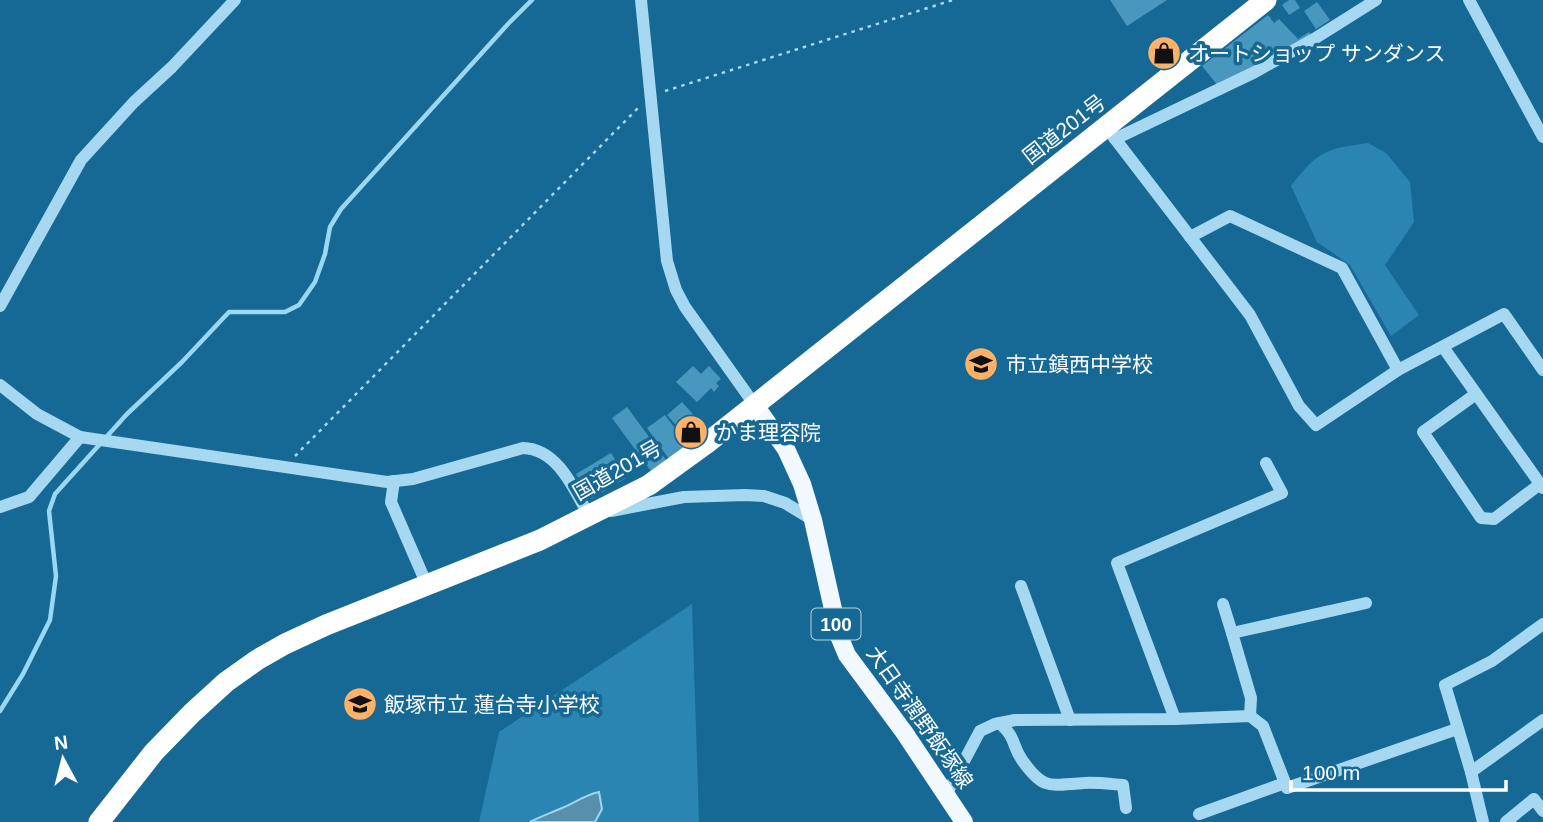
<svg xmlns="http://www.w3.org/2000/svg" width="1543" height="822" font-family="Helvetica,'Noto Sans JP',sans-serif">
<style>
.green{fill:#2a85b3}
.water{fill:#578fac;stroke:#99d7f3;stroke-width:2}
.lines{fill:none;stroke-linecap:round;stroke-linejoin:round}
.stream{stroke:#99d7f3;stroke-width:4.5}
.building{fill:#4897bf}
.path{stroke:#a7d8f1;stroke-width:2.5;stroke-dasharray:3.5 5;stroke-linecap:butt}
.minor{stroke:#a7d8f1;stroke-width:12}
.major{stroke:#f1f9ff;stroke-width:18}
.highway{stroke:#fff;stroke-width:21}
.labels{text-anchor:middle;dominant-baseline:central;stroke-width:7;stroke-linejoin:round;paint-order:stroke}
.shield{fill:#166994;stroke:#b9d2df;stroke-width:2}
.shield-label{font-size:19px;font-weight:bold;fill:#fff}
.poi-label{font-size:21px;fill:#fff;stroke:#166994;text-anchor:start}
.street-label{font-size:21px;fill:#fff;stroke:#166994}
</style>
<rect width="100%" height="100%" fill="#166994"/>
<g class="green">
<path d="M1368 143 1386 153 1410 182 1414 222 1385 265 1419 315 1391 336 1350 265 1317 242 1291 186C1318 151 1325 149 1368 143Z"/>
<path d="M692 604 699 822H479L499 732Z"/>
</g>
<path class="water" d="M599 792 602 809 595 822H530C541 816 551 813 562 808 575 803 584 795 599 792Z"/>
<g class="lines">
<path class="stream" d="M0 711 23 674 50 620 56 576 49 511 55 494 127 414 182 362 229 312H285L299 305 315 282 325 254 330 227 341 209 508 24 532 0"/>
</g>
<g class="building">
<path d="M1110 0H1167L1127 26Z"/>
<path d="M1289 0H1295L1300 8 1289 15 1282 5Z"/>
<path d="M1317 2 1330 20 1316 29 1304 11Z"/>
<path d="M1268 15 1274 23 1279 19 1298 39 1309 32 1313 37 1219 87 1202 66Z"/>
<path d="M693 366 701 374 709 366 721 379 716 383 719 386 714 392 711 388 697 402 676 382Z"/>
<path d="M682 402 706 429 691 442 667 415Z"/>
<path d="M627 407 666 460 651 471 612 418Z"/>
<path d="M665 415 688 446 669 459 647 428Z"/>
<path d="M611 453 626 478 591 499 576 474Z"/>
</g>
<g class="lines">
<g class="path">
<path d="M665 91 953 0"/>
<path d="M295 456 639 107"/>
</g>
<g class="minor">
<path d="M641 0 667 261 676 290 685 307 754 404"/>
<path d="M1469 0 1543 137"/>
<path d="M1106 127 1250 315 1299 406 1316 425 1398 370 1504 314 1543 370"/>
<path d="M1115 139 1255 72 1314 39 1376 0"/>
<path d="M1190 237 1230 216 1342 268 1398 370"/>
<path d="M0 306 81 160 134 102 172 67 235 0"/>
<path d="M1443 347 1543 488"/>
<path d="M0 385 37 414 80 437 387 482 413 479 523 448C558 449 574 489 589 516L593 515"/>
<path d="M1476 394 1423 432 1481 518 1494 519 1540 484"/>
<path d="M394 481 391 502 427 585"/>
<path d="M0 507 29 497 80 437"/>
<path d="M611 511 684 497 745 495 764 496 785 503 813 520"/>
<path d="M1021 586 1070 720"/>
<path d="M1223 604 1232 633"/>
<path d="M1250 716 1251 698 1232 633 1366 603"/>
<path d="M1175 719 1117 563 1282 493 1266 463"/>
<path d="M999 723C1017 738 1011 744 1022 760 1044 791 1050 785 1084 783 1096 782 1110 784 1123 785L1126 808"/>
<path d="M1471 772 1543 720"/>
<path d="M947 793 980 731 995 724 1015 720 1175 719 1250 716 1263 726 1287 788 1457 729"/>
<path d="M1199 814 1285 783"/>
<path d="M1483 822 1471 772 1445 685 1492 661 1543 624"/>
<path d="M1506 822 1534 799 1543 811"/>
</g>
<path class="major" d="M754 404 786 449 802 484 813 520 839 636 847 655 904 732 964 822"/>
<path class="highway" d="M99 822 154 752 192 713 226 682 257 660 285 644 326 625 540 540 649 485 707 443 1266 0"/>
</g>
<defs>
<g id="shop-disc" transform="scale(1.75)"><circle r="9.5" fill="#ffb267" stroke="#166994"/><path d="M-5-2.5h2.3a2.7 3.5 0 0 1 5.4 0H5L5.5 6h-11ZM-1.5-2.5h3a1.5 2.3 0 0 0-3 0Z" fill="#111"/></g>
<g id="school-disc" transform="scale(1.75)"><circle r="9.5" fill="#ffb267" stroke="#166994"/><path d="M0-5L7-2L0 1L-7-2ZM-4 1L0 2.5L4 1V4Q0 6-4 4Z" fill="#111"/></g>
</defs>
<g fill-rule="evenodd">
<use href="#shop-disc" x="1164" y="53"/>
<use href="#school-disc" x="981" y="364"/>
<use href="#shop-disc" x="691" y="432"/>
<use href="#school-disc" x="360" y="704"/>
</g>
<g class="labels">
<rect class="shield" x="811.5" y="608.5" width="49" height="31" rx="5"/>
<g class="shield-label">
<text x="836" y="624">100</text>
</g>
<g class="poi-label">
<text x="1188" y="53">オートショップ サンダンス</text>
<text x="1006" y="364">市立鎮西中学校</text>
<text x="716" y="432">かま理容院</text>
<text x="384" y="704">飯塚市立 蓮台寺小学校</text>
</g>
<g class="street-label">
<text transform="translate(1064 129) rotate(-38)">国道201号</text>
<text transform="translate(617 470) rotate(-30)">国道201号</text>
<text transform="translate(920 717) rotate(55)">大日寺潤野飯塚線</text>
</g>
</g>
<g transform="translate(63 759) rotate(353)" stroke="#166994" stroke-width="5" paint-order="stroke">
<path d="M0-5L12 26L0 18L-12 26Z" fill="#ffffff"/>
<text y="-10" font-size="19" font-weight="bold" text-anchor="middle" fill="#ffffff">N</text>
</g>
<path d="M1291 780v10h215v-10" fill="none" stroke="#ffffff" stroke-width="3.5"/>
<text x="1302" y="780" font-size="21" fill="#ffffff" stroke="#166994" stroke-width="5" paint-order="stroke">100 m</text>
</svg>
